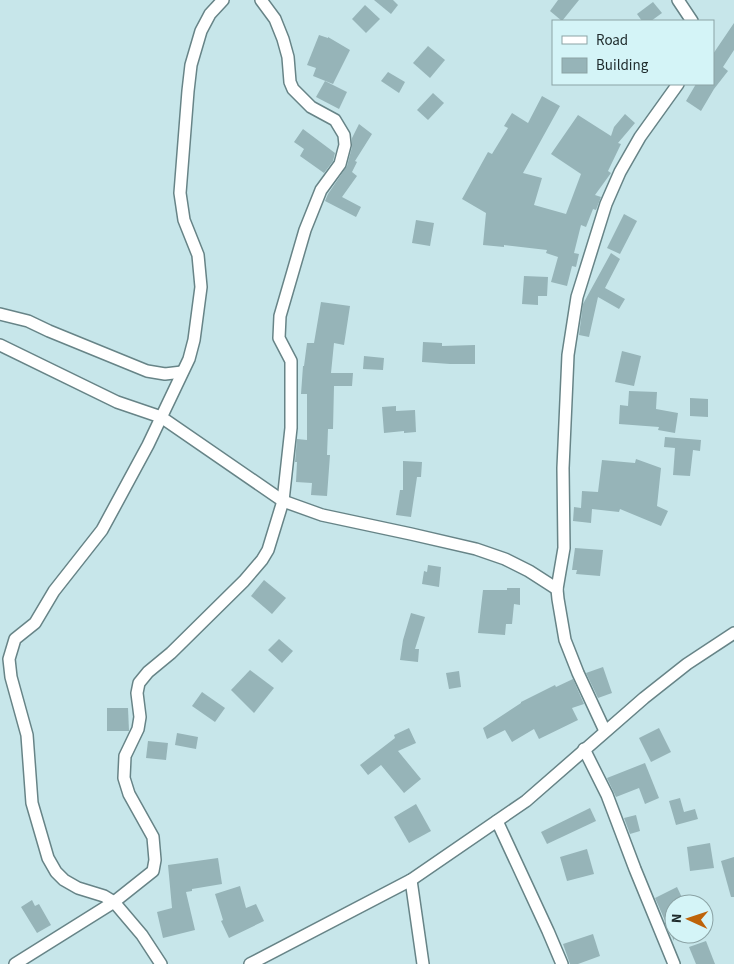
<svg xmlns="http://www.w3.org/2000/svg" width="734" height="964" font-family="'Source Sans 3',sans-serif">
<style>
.building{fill:#96b4b8}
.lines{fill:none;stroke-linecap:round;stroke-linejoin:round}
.street-casing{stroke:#678487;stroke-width:14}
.street{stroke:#fff;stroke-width:11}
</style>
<rect width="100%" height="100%" fill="#c7e6ea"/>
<g class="building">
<path d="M374 0H393L398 5 391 14Z"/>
<path d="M558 0H579L562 21 550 11Z"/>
<path d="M653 2 662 13 651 21H642L637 14Z"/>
<path d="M365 5 380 19 366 33 352 19Z"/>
<path d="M734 23V50L723 67 728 71 714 89 701 111 686 101 696 84H713V54Z"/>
<path d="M319 35 328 38V37L350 50 333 84 313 76 316 68 307 65Z"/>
<path d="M428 46 445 60 430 78 413 63Z"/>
<path d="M388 72 405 82 399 93 381 81Z"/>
<path d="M325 81 347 92 339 109 316 97Z"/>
<path d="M433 93 444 103 428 120 417 110Z"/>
<path d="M542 96 560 106 523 173 542 178 534 205 566 214 581 174 551 154 578 115 611 136 614 127 625 114 635 123 618 143 621 144 608 171 611 173 595 195 601 197 596 210 593 209 586 227 581 225 574 253 579 254 576 267 572 266 567 286 551 282 558 257 546 253 547 250 504 245V247L483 245 486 213 462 199 488 152 492 154 508 128 504 126 512 113 528 123Z"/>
<path d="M359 124 372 134 355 161 357 162 352 172 357 176 342 197 361 207 356 217 325 201 328 194 347 166 352 147V138Z"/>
<path d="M303 129 335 153 333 161 324 173 300 156 304 149 294 142Z"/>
<path d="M624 214 637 221 620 254 607 248Z"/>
<path d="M416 220 434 223 430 246 412 243Z"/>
<path d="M611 253 620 259 605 288 625 299 619 309 598 297 589 337 579 335 583 304Z"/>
<path d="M524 276 548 277 547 296H538V305L522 304Z"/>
<path d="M321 302 350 306 344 345 334 343 331 373H353L352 386H334L333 429H328L327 455H330L327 496 311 495 312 483 296 482 297 462H295L297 439 307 440V394H301L303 366H304L307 343H314Z"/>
<path d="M423 342 442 343V346L475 345V364H450L422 362Z"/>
<path d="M622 351 641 356 634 386 615 382Z"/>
<path d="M364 356 384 358 383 370 363 369Z"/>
<path d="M629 391 657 392 656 409 678 413 675 433 658 430 659 427 619 424 620 405 628 406Z"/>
<path d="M690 398 708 399V417L690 416Z"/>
<path d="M396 406V411L415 410 416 432 404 433V431L384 433 382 407Z"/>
<path d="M665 437 701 440 700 451 693 450 690 476 673 475 675 448 664 447Z"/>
<path d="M636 459 661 468 657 506 668 511 661 526 620 509 619 512 592 509 591 523 573 521 574 507 581 508 582 491 598 492 602 460 635 463Z"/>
<path d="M403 461 422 462 421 477H417L411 517 396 515 400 490H403Z"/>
<path d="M575 548 603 550 600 576 576 574 577 570H572Z"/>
<path d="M428 565 441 567 439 587 422 584 424 571 427 572Z"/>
<path d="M264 580 286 598 272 614 251 596Z"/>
<path d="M507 588H520V605L514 604 512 624H506L505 635 478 633 483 590H507Z"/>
<path d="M411 613 425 617 415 649H419L418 662 400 660 403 640Z"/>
<path d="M279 639 293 651 282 663 268 650Z"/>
<path d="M603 667 612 693 598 698 586 673Z"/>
<path d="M250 670 274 688 254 713 231 690Z"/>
<path d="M459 671 461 687 449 689 446 673Z"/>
<path d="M573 679 584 704 572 708 578 720 539 739 534 729 512 742 505 730 487 739 483 728 521 703V702L555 685 556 687Z"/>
<path d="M202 692 225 708 215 722 192 706Z"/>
<path d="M107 708H128L129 731H107Z"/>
<path d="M409 728 416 743 398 751 421 779 404 793 381 765 368 775 360 765 395 738 394 735Z"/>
<path d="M659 728 671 752 651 762 639 738Z"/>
<path d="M177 733 198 737 196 749 175 745Z"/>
<path d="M148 741 168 743 166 760 146 758Z"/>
<path d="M645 763 659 798 645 804 639 788 616 797 607 778Z"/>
<path d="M680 798 684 812 695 809 698 819 676 825 669 801Z"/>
<path d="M416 804 431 831 409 843 394 817Z"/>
<path d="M590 808 596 821 547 844 541 832Z"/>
<path d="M636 815 640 831 630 834 624 818Z"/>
<path d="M710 843 714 868 690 871 687 847Z"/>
<path d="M587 849 594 874 567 881 560 857Z"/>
<path d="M734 857V897H731L721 861Z"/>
<path d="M218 858 222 884 192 889V891L186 892 195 930 163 938 157 912 172 908 168 865Z"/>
<path d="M240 886 246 908 256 904 264 921 229 938 221 921 223 920 215 894Z"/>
<path d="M677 887 685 904H674V941L655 898Z"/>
<path d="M32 900 35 906 39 904 51 925 37 933 21 907Z"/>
<path d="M593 934 600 956 578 964H570L563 944Z"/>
<path d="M706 941 715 964H696L689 947Z"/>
</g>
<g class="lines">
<g class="street-casing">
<g id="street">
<path d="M678 0 692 21"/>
<path d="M0 314 28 321 49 331 147 371 165 374 182 372"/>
<path d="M0 345 117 402 161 417 283 501 322 515 411 534 476 549 505 559 529 571 557 589"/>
<path d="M605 731 578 673 565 640 558 599 557 589 564 548 563 468 568 355 577 297 606 204 620 172 640 137 678 84"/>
<path d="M584 749 607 795 635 869 674 964"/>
<path d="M497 821 548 931 562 964"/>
<path d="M411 880 423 964"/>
<path d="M15 964 114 902 153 871 155 860 153 837 129 794 124 778 125 756 138 729 140 717 137 693 139 683 148 672 171 653 244 581 262 560 268 550 283 501 291 428V361L279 338 280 316 305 230 321 190 340 164 345 145 344 135 335 120 311 107 293 89 290 82 288 57 283 39 275 19 261 0"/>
<path d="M161 964 142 935 114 902 104 896 78 888 64 880 56 872 48 858 32 803 27 735 11 677 9 659 15 639 35 623 54 591 102 530 148 445 189 359 194 340 201 287 198 255 184 220 180 193 188 91 191 65 201 31 210 14 223 0"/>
<path d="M250 964 411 880 526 801 644 698 687 664 734 633"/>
</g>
</g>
<use href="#street" class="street"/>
</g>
<rect x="552" y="20" width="162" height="65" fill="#d4f4f7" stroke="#8ba3a5"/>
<rect x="562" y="36" width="25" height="8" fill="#ffffff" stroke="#8ba3a5"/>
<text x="596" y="45" font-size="15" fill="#1e2a2b">Road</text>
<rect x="562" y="58" width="25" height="15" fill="#96b4b8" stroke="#8ba3a5"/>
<text x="596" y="70" font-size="15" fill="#1e2a2b">Building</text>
<g transform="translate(689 919) rotate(273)"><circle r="24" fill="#d4f4f7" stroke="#8ba3a5"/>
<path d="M0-4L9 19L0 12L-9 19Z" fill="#be6309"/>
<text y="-8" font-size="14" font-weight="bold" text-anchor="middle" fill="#1e2a2b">N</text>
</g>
</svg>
